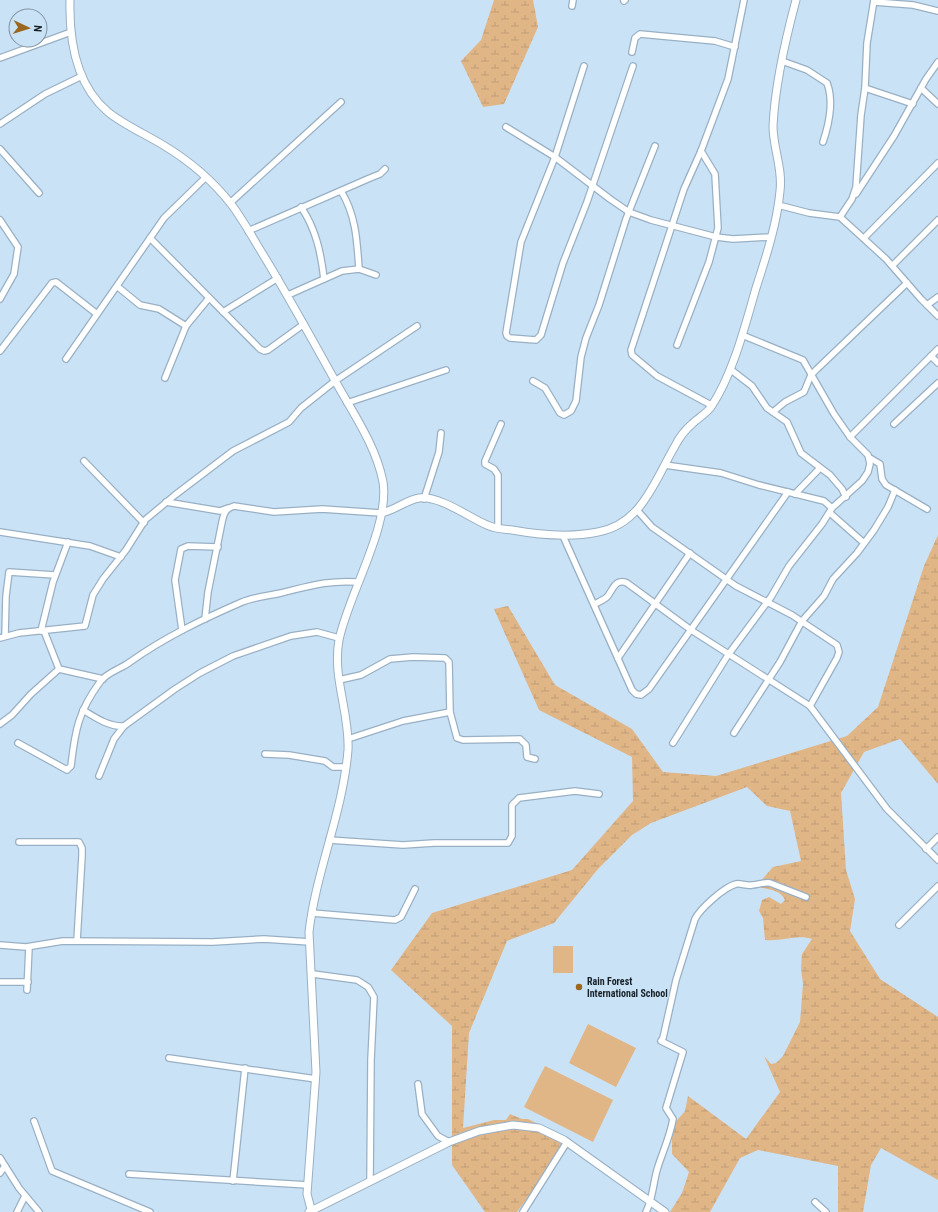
<svg xmlns="http://www.w3.org/2000/svg" width="938" height="1212" font-family="'Roboto Condensed',sans-serif">
<style>
.wetland{fill:url(#wetland-marsh)}
.pitch{fill:#e1b687}
.lines{fill:none;stroke-linecap:round;stroke-linejoin:round}
.minor-casing{stroke:#99b0c4;stroke-width:8}
.tertiary-casing{stroke:#99b0c4;stroke-width:9}
.minor{stroke:#fff;stroke-width:5.5}
.tertiary{stroke:#fff;stroke-width:7}
.poi-dot{fill:#9b661e;stroke:#cae2f6;stroke-width:1.5}
.labels{text-anchor:middle;dominant-baseline:central;stroke-width:3;stroke-linejoin:round;paint-order:stroke}
.poi-label{font-size:10px;font-weight:bold;fill:#172027;stroke:#cae2f6;text-anchor:start}
</style>
<defs>
<pattern id="wetland-marsh" width="20" height="14" patternUnits="userSpaceOnUse"><rect width="20" height="14" fill="#e1b687"/><path d="M1 5h8M5 5V1M11 12h8M15 12V8" fill="none" stroke="#c09c75"/></pattern>
</defs>
<rect width="100%" height="100%" fill="#cae2f6"/>
<g class="wetland">
<path d="M494 0H533L538 27 504 104 483 107 461 61 481 40Z"/>
<path d="M938 535V784L900 739 864 752 841 793 846 870 855 899 850 931 880 979 938 1017V1180L881 1148 871 1165 863 1212H838V1166L758 1150 740 1158 710 1212H670L682 1193 689 1172 672 1154V1126L685 1111 688 1096 746 1139 780 1092 764 1056 771 1064 776 1063 783 1056 800 1022 803 984 801 969 802 954 812 939C797 934 781 942 765 940L763 918 759 911 762 900 769 897 781 904 785 900C778 887 766 891 754 885L759 883 773 867 801 861 790 811 767 806 747 787 651 823 632 835 598 869 554 923 507 941 469 1033 463 1128 494 1120H506L510 1114 522 1119H528L570 1140 517 1212H485L452 1165V1026L391 970 432 913 572 870 633 801 632 757 539 710 494 609 508 606 555 685 632 729 663 772 716 776 847 736 878 707 924 566Z"/>
</g>
<g class="pitch">
<rect x="553" y="946" width="20" height="27"/>
<path d="M588 1024 636 1048 616 1087 569 1063Z"/>
<path d="M545 1066 613 1100 593 1142 524 1107Z"/>
</g>
<g class="lines">
<g class="minor-casing">
<g id="minor">
<path d="M624 1 625 0"/>
<path d="M874 2 913 5 938 11"/>
<path d="M572 6 573 0"/>
<path d="M632 52 635 38 640 34 715 41 735 47"/>
<path d="M0 58 71 32"/>
<path d="M782 61 807 70 827 83C834 101 829 124 823 142"/>
<path d="M584 66 555 157 521 242 506 333 507 336 510 338 536 340 541 335 563 263 587 202 633 66"/>
<path d="M865 88 913 104"/>
<path d="M921 88 938 104"/>
<path d="M0 124 45 94 82 76"/>
<path d="M506 127 555 157 610 199 629 212 651 220 716 237 733 239 771 237"/>
<path d="M0 149 39 193"/>
<path d="M341 191C356 215 357 241 359 269"/>
<path d="M856 194 894 136 926 79 938 62"/>
<path d="M230 203 341 102"/>
<path d="M778 205 809 213 840 217 886 259 921 299 938 316"/>
<path d="M301 207C316 229 321 253 324 279"/>
<path d="M840 217 852 199 856 187 861 115 865 88 867 43 874 0"/>
<path d="M0 220 18 247 14 274 0 299"/>
<path d="M248 231 370 178 380 174 385 169"/>
<path d="M150 238 260 349 264 351 268 350 304 324"/>
<path d="M864 238 938 163"/>
<path d="M893 265 938 220"/>
<path d="M118 287 140 305 159 309 186 326"/>
<path d="M288 295 342 271 359 269 376 275"/>
<path d="M927 305 938 297"/>
<path d="M223 312 278 278"/>
<path d="M677 345 709 262 718 228 715 174 701 151"/>
<path d="M0 351 52 283 56 282 97 314"/>
<path d="M931 356 938 363"/>
<path d="M66 359 164 218 205 178"/>
<path d="M730 369 752 386 767 408 787 422 801 453 830 475 842 489 846 497"/>
<path d="M165 378 186 326 209 298"/>
<path d="M533 381 545 388 560 413 564 415 571 411 576 401 581 357 586 338 599 305 626 219 655 146"/>
<path d="M347 403 446 370"/>
<path d="M711 405 657 376 632 355 631 350 684 189 701 151 728 79 744 0"/>
<path d="M773 412 785 402 804 392 811 375 817 369 907 283"/>
<path d="M894 424 938 383"/>
<path d="M850 437 938 349"/>
<path d="M870 458 880 464 882 479 886 485 927 509"/>
<path d="M84 461 144 523"/>
<path d="M665 465 721 473 759 485 824 501 832 508"/>
<path d="M795 494 820 468"/>
<path d="M424 499 439 452 441 433"/>
<path d="M166 502 220 511 228 508"/>
<path d="M637 510 652 527 736 586 792 615 837 645 839 652 837 658 810 706"/>
<path d="M830 513 864 543"/>
<path d="M498 528V475L494 469 485 464V461L501 424"/>
<path d="M0 532 90 546 121 557"/>
<path d="M563 536 632 690 636 694 641 695 649 689 788 492"/>
<path d="M595 604C599 602 603 600 607 597 613 590 615 578 627 583L691 630 810 706 887 809 938 860"/>
<path d="M205 619 208 592 222 522C224 513 225 509 234 506L274 512 322 509 381 513"/>
<path d="M182 630 175 580 181 549 188 546 218 547"/>
<path d="M41 631 53 582 68 542"/>
<path d="M44 631 59 669 103 679"/>
<path d="M5 636 6 596 9 572 55 575"/>
<path d="M0 638 19 633 85 626 93 595 103 579 126 550 145 520 175 495 233 451 289 422 301 408 335 381 417 326"/>
<path d="M618 658 690 553"/>
<path d="M339 680 361 675 390 659 413 657 445 658 449 662 450 712 457 738 463 740 520 739 526 745 527 757 535 759"/>
<path d="M83 710C96 718 109 727 124 726"/>
<path d="M0 724 12 715 31 694 59 669"/>
<path d="M734 733 780 662 802 621 824 596 833 579 857 553 874 530 888 507 895 490"/>
<path d="M348 739 403 721 450 712"/>
<path d="M18 743 67 770 71 766C75 731 78 712 100 682 107 672 121 669 130 662 165 637 203 619 242 602 254 597 268 596 281 593 310 586 327 580 358 582"/>
<path d="M673 743 728 655 771 597 789 566 822 524 832 508 862 481 868 472 870 464 868 455 850 437 834 414 803 360 742 335"/>
<path d="M265 754 289 755 325 761 333 767H345"/>
<path d="M99 776 114 739 124 726 175 689 200 673 233 656 291 636 317 632 339 638"/>
<path d="M329 840 403 845 434 843H508L512 836V805L519 798 575 791 599 794"/>
<path d="M19 842H79L82 848V856L77 941"/>
<path d="M926 849 938 837"/>
<path d="M312 913 395 920 401 917 415 889"/>
<path d="M899 925 938 886"/>
<path d="M0 945 26 947 63 941 213 942 264 939 310 942"/>
<path d="M313 974 357 980 368 987 374 997 371 1060 370 1181"/>
<path d="M0 982H28"/>
<path d="M27 990 29 947"/>
<path d="M169 1058 316 1079"/>
<path d="M418 1084 422 1114 438 1136 449 1142"/>
<path d="M34 1121 52 1171 150 1212"/>
<path d="M0 1158 19 1188 39 1212"/>
<path d="M0 1173 5 1166"/>
<path d="M129 1174 308 1185"/>
<path d="M233 1181 245 1068"/>
<path d="M815 1202 826 1212"/>
<path d="M17 1212 25 1196"/>
<path d="M523 1212 567 1142"/>
<path d="M646 1212C653 1198 653 1184 657 1170 662 1153 670 1137 673 1119L666 1108 683 1052 661 1041 663 1038 676 980 695 919C700 909 724 887 736 884 741 883 746 886 752 885 758 885 763 882 770 883L806 897"/>
</g>
</g>
<g class="tertiary-casing">
<g id="tertiary">
<path d="M70 0C69 39 76 85 108 112 124 125 145 134 163 145 188 160 213 181 231 204 241 217 250 233 259 248 285 290 309 334 333 377 351 410 376 445 383 482 390 527 348 595 339 640 332 677 350 714 348 750 343 812 316 871 309 932L316 1072 307 1194 311 1209"/>
<path d="M381 513C394 511 406 500 419 498 441 496 468 517 487 525 495 529 504 529 512 530 540 535 569 538 598 532 642 524 655 480 675 446 679 438 685 430 692 424 698 418 706 414 711 407 733 374 745 326 756 288 766 257 777 224 780 191 783 169 773 148 773 126 775 84 785 41 796 0"/>
<path d="M309 1212 449 1142 479 1131 513 1125 539 1128 564 1140 665 1212"/>
</g>
</g>
<use href="#minor" class="minor"/>
<use href="#tertiary" class="tertiary"/>
</g>
<circle class="poi-dot" cx="579" cy="987" r="4"/>
<g class="labels">
<g class="poi-label">
<text x="587" y="981">Rain Forest<tspan x="587" dy="12">International School</tspan></text>
</g>
</g>
<g transform="translate(28 28) rotate(94)"><circle r="19" fill="#cae2f6" stroke="#8294a3"/>
<path d="M0-3L7 15L0 10L-7 15Z" fill="#9b661e"/>
<text y="-6" font-size="11" font-weight="bold" text-anchor="middle" fill="#172027">N</text>
</g>
</svg>
